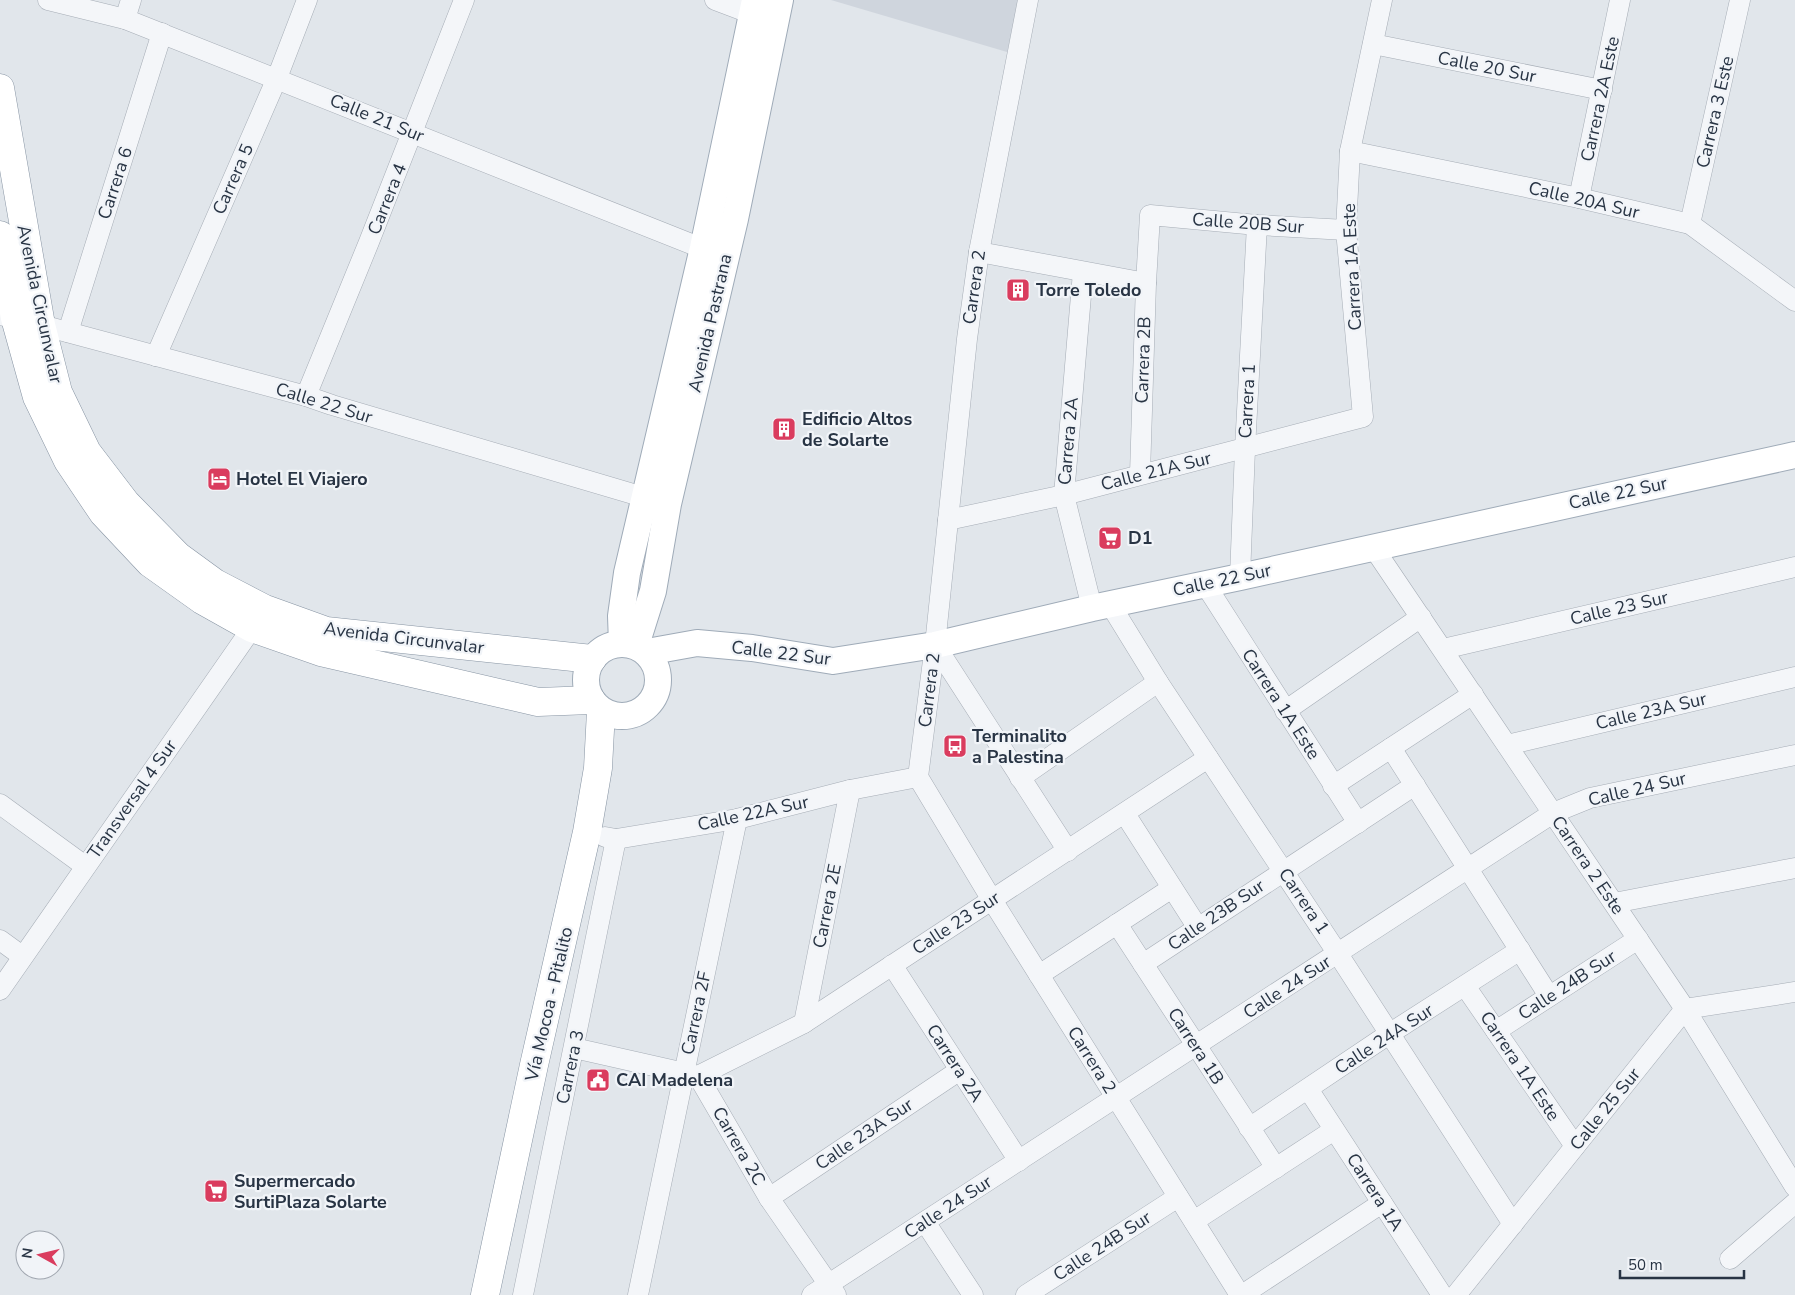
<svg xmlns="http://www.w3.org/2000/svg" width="1795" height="1295" font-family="'Nunito Sans',sans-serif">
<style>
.built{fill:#cfd5dd}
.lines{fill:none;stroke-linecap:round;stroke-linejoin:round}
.minor-casing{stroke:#a6adb6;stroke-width:21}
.major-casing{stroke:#9fabb8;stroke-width:28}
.highway-casing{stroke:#8794a3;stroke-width:29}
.minor{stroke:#f4f6f9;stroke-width:20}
.major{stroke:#fff;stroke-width:26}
.highway{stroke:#fff;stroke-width:28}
.labels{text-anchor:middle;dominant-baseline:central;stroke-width:4.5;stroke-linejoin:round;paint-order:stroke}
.street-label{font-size:18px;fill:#283444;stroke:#f1f4f8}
.poi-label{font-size:18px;font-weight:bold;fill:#283444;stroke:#f1f4f8;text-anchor:start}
</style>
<rect width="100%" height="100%" fill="#e1e6eb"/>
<path class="built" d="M831 0H1019L1007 52Z"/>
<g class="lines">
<g class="minor-casing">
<g id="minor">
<path d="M48 0 125 19 714 253"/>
<path d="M715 0 752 14 765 16"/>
<path d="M1028 0 979 252 967 339 935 645 918 777 992 900 1240 1295"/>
<path d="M125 19 131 0"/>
<path d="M1373 44 1602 90"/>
<path d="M1350 151 1579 198 1690 224 1795 301"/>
<path d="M1579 198 1620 0"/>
<path d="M1690 224 1740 0"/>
<path d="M979 252 1146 283"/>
<path d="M1083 272 1064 495 1092 608"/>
<path d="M0 315 15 318 306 396 332 405 657 501"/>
<path d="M68 332 162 33"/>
<path d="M156 356 277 78 307 0"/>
<path d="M306 396 369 242 464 0"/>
<path d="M1140 474 1146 283 1150 215 1257 225 1346 230"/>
<path d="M948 520 1064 495 1363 417 1346 230 1350 151 1382 0"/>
<path d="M1373 547 1685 1009 1795 1187"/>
<path d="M1240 577 1245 449 1257 225"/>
<path d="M1205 584 1358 823"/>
<path d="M1110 604 1158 682 1338 954 1513 1224"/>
<path d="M935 645 1068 851"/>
<path d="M1443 649 1795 567"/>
<path d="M1285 711 1421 617"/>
<path d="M1507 745 1795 677"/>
<path d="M1391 748 1549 996"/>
<path d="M1020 778 1158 682"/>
<path d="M1333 786 1473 694"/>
<path d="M0 804 85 866"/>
<path d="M1125 814 1198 928"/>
<path d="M605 837 616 839 737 819 850 790 918 777"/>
<path d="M1614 903 1795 868"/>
<path d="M1117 924 1276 1168"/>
<path d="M0 940 22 956"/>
<path d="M1143 964 1415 785"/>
<path d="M892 965 1019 1161"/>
<path d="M1039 975 1172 888"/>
<path d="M1465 986 1575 1146"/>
<path d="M0 990 259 618"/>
<path d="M804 1023 850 790"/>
<path d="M1496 1031 1638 939"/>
<path d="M574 1048 698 1076 769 1198 836 1295"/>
<path d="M698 1076 804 1023 1208 758"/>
<path d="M1308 1089 1442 1295"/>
<path d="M1249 1128 1389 1034 1520 950"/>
<path d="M769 1198 960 1070"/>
<path d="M1194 1221 1334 1130"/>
<path d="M925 1222 973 1295"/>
<path d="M1730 1259 1795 1203"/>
<path d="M523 1295 616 839"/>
<path d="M638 1295 737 819"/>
<path d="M812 1295 1553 813 1590 798 1795 755"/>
<path d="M1026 1295 1178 1197"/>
<path d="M1242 1295 1382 1203"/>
<path d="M1456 1295 1685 1009 1795 992"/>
</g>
</g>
<g class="major-casing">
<g id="major">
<path d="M622 643 621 616 627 573 703 248 755 0"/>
<circle cx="622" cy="680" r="36"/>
<path d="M636 645 653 591 668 504 735 219 780 0"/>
<path d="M647 652 697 643 752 648 833 661 935 645 1092 608 1240 577 1795 455"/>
</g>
</g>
<g class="highway-casing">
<g id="highway">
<path d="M0 88 41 325 58 392 87 452 126 503 178 556 215 583 265 609 326 631 592 659"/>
<path d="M0 235 15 318 37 397 68 461 103 513 150 563 202 600 252 628 321 652 538 702 591 700"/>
<path d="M485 1295 534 1065 587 832 598 768 601 711"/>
</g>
</g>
<use href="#minor" class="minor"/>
<use href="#major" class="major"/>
<use href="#highway" class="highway"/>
</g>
<defs>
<g id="building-square" transform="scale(1.25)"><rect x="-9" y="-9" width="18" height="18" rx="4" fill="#da3c5e" stroke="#f1f4f8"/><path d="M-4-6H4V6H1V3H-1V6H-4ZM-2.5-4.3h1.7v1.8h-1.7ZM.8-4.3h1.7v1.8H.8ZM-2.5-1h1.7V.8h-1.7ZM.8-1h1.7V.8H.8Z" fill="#fff"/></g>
<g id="hotel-square" transform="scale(1.25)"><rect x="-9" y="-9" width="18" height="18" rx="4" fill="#da3c5e" stroke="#f1f4f8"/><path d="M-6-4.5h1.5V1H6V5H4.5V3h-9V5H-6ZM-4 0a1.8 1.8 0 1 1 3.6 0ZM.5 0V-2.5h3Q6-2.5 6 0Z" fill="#fff"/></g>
<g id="supermarket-square" transform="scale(1.25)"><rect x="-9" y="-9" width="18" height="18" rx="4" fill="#da3c5e" stroke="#f1f4f8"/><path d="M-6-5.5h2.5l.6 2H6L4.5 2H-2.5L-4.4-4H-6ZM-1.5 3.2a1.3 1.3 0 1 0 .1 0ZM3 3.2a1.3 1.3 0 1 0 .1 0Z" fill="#fff"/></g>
<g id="bus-square" transform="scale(1.25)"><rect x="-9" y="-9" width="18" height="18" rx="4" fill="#da3c5e" stroke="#f1f4f8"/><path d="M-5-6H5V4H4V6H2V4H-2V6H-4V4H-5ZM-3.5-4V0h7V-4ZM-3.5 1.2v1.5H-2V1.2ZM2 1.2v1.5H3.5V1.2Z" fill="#fff"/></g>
<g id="civic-square" transform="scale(1.25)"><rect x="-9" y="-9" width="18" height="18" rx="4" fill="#da3c5e" stroke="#f1f4f8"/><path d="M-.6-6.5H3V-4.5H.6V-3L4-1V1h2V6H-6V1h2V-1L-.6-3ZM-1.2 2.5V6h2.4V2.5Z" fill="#fff"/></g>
</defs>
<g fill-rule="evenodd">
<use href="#building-square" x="1018" y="290"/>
<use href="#building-square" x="784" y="429"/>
<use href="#hotel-square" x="219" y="479"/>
<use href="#supermarket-square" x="1110" y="538"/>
<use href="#bus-square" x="955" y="746"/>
<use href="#civic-square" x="598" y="1080"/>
<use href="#supermarket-square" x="216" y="1191"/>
</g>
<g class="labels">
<g class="street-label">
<text transform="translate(1487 67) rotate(11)">Calle 20 Sur</text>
<text transform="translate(1600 99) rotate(-78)">Carrera 2A Este</text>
<text transform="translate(1715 112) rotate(-77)">Carrera 3 Este</text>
<text transform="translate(377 118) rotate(22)">Calle 21 Sur</text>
<text transform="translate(233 179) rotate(-66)">Carrera 5</text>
<text transform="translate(115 183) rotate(-72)">Carrera 6</text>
<text transform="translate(387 199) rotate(-68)">Carrera 4</text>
<text transform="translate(1584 200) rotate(13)">Calle 20A Sur</text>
<text transform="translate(1248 223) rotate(4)">Calle 20B Sur</text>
<text transform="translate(1352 267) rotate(-93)">Carrera 1A Este</text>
<text transform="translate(974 287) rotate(-82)">Carrera 2</text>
<text transform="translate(40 304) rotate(78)">Avenida Circunvalar</text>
<text transform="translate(710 323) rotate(-77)">Avenida Pastrana</text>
<text transform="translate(1143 360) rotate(-88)">Carrera 2B</text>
<text transform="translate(1247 401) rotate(-87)">Carrera 1</text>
<text transform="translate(324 403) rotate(17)">Calle 22 Sur</text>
<text transform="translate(1068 441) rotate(-85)">Carrera 2A</text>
<text transform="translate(1156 471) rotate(-14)">Calle 21A Sur</text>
<text transform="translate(1618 493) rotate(-12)">Calle 22 Sur</text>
<text transform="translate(1222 580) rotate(-12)">Calle 22 Sur</text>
<text transform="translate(1619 608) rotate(-13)">Calle 23 Sur</text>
<text transform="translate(404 638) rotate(7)">Avenida Circunvalar</text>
<text transform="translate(781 653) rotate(7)">Calle 22 Sur</text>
<text transform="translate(929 690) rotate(-83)">Carrera 2</text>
<text transform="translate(1281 704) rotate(57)">Carrera 1A Este</text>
<text transform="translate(1651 711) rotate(-13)">Calle 23A Sur</text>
<text transform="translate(1637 789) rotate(-13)">Calle 24 Sur</text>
<text transform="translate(132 799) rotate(-55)">Transversal 4 Sur</text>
<text transform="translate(753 813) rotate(-12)">Calle 22A Sur</text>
<text transform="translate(1588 865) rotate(56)">Carrera 2 Este</text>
<text transform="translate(1304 901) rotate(56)">Carrera 1</text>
<text transform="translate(827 906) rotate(-79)">Carrera 2E</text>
<text transform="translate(1216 915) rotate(-34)">Calle 23B Sur</text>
<text transform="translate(956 923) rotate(-33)">Calle 23 Sur</text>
<text transform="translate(1567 985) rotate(-33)">Calle 24B Sur</text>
<text transform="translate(1287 987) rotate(-33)">Calle 24 Sur</text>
<text transform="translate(549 1004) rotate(-77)">Vía Mocoa - Pitalito</text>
<text transform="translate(696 1013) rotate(-78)">Carrera 2F</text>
<text transform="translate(1384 1039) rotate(-33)">Calle 24A Sur</text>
<text transform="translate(1196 1046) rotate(57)">Carrera 1B</text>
<text transform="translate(1092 1060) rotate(58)">Carrera 2</text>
<text transform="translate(955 1063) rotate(57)">Carrera 2A</text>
<text transform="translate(1520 1066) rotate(56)">Carrera 1A Este</text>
<text transform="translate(570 1067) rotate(-78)">Carrera 3</text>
<text transform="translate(1605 1109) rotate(-51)">Calle 25 Sur</text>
<text transform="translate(864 1134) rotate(-34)">Calle 23A Sur</text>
<text transform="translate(739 1146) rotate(60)">Carrera 2C</text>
<text transform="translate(1375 1192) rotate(57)">Carrera 1A</text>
<text transform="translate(948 1207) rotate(-33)">Calle 24 Sur</text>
<text transform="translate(1102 1246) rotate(-33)">Calle 24B Sur</text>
</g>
<g class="poi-label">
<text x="1036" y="290">Torre Toledo</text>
<text x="802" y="419">Edificio Altos<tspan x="802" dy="21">de Solarte</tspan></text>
<text x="236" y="479">Hotel El Viajero</text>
<text x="1128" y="538">D1</text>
<text x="972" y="736">Terminalito<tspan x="972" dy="21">a Palestina</tspan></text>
<text x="616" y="1080">CAI Madelena</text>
<text x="234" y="1181">Supermercado<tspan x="234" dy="21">SurtiPlaza Solarte</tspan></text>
</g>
</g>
<g transform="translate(40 1255) rotate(278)"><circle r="24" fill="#f1f4f8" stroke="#a1a7b0"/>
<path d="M0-4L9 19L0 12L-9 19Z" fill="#da3c5e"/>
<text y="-8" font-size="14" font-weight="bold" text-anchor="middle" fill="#283444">N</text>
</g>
<path d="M1620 1270v8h124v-8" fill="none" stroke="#283444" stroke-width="2.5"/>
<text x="1628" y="1270" font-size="15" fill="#283444" stroke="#f1f4f8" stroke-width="4" paint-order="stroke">50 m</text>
</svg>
